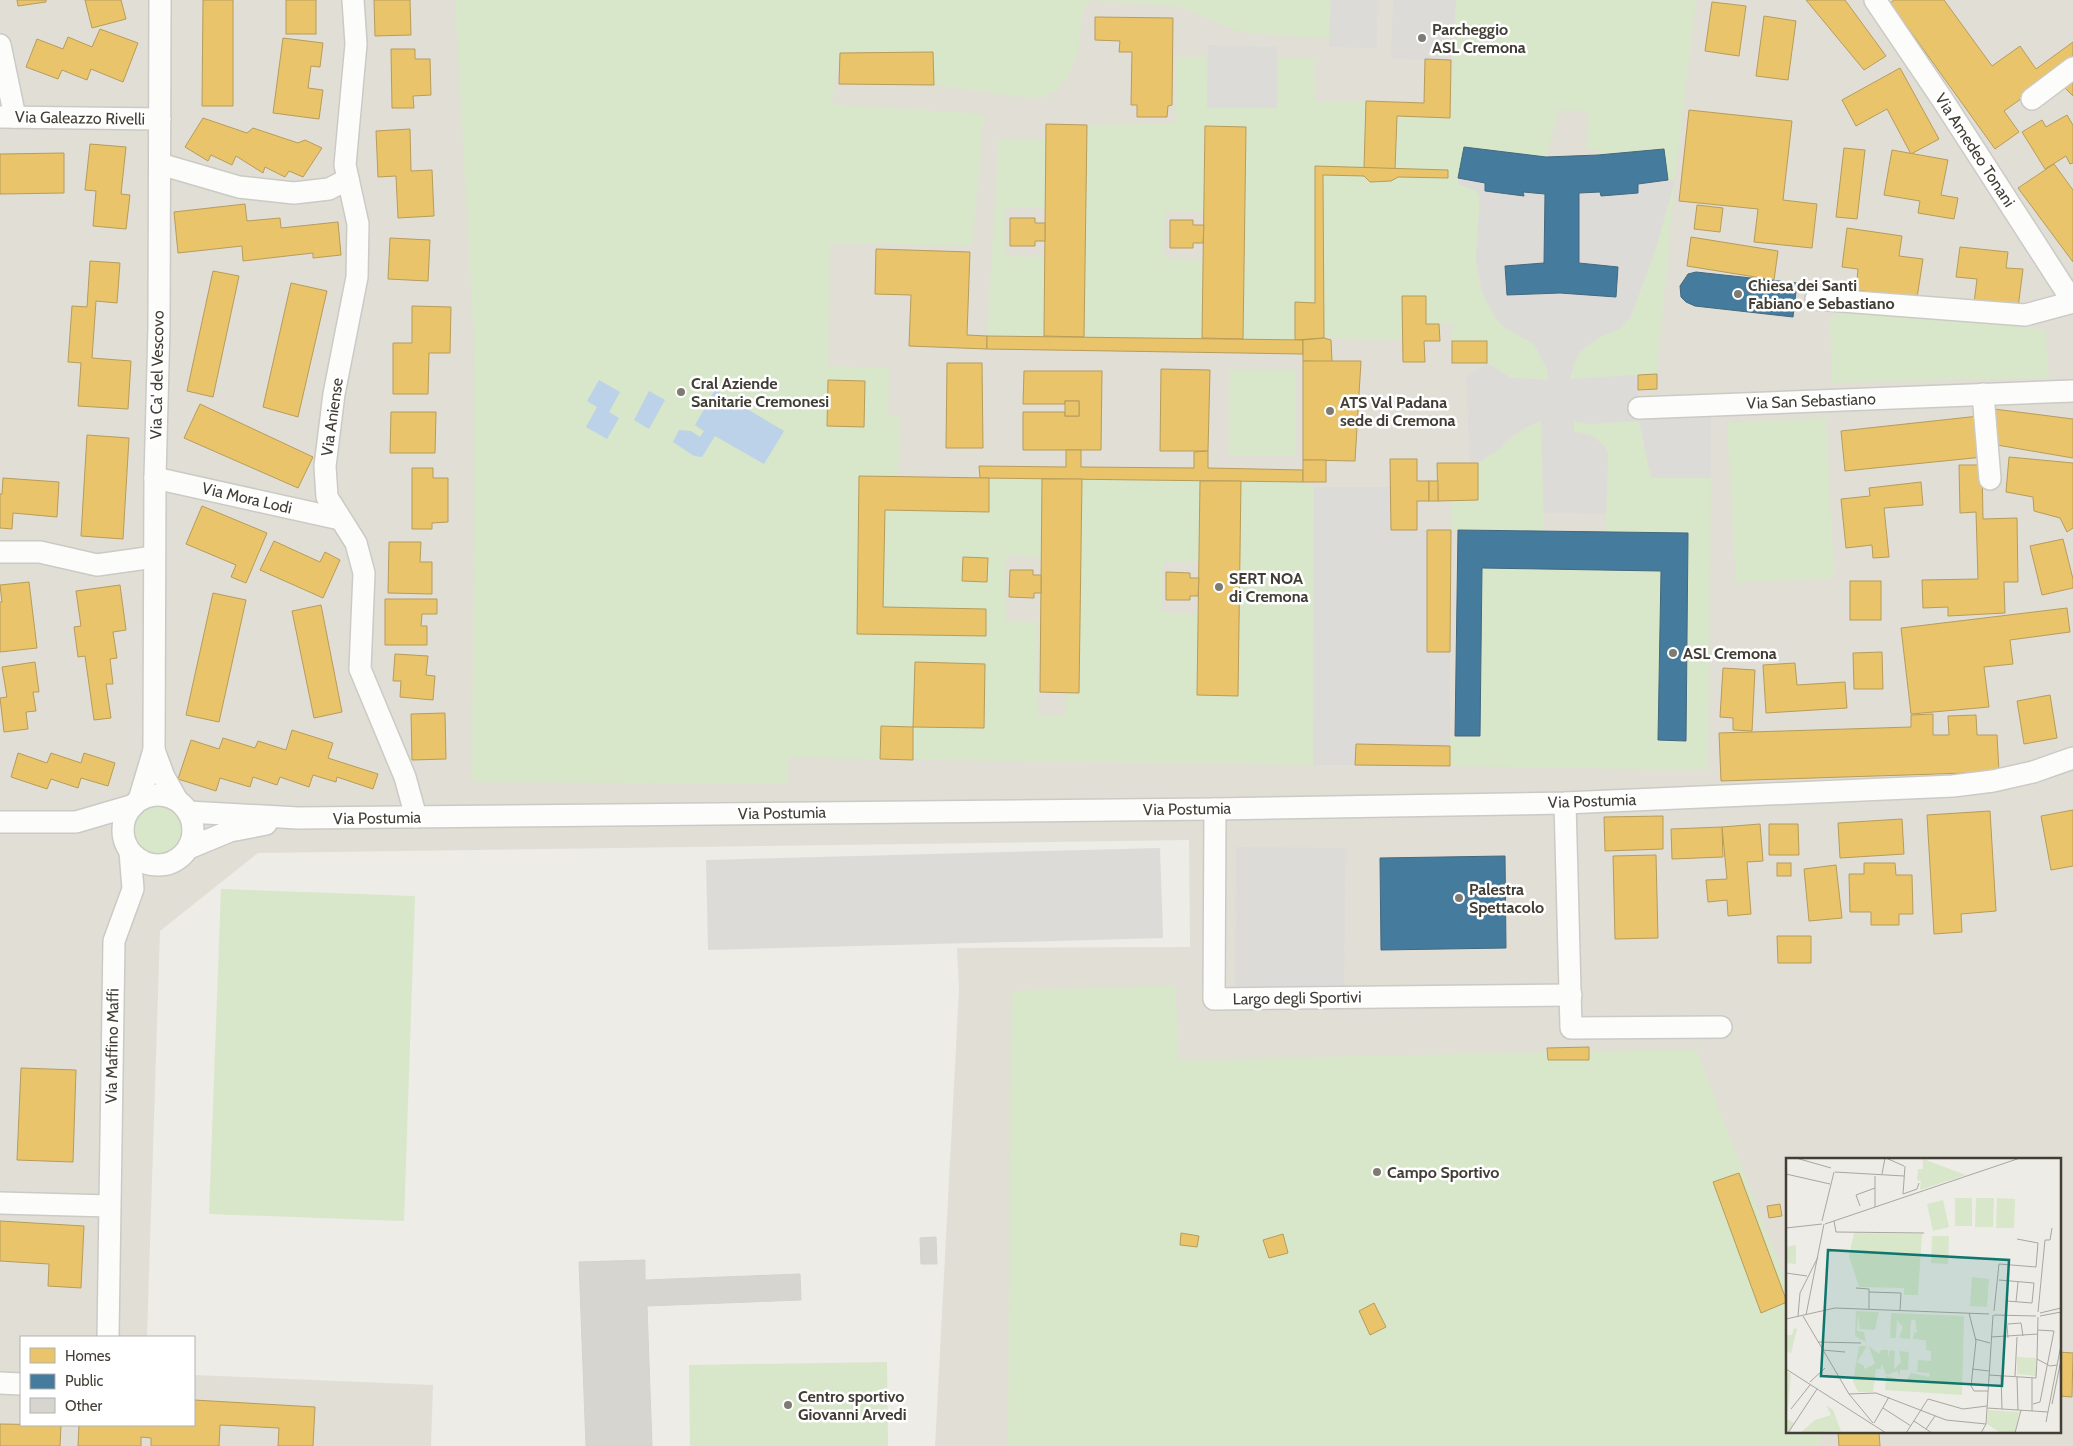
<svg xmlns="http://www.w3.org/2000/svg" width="2073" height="1446" font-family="Cabin,sans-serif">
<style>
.residential{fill:#e1ded5;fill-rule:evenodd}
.green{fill:#d8e6c9}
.parking{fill:#dcdbd7}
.water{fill:#bbd2e8}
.homes{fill:#e9c46a;stroke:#b79c5a}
.public{fill:#457b9d;stroke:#44697e}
.building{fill:#d7d5d0;stroke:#d5d3cd}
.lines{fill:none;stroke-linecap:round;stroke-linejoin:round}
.minor-casing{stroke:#cbcac5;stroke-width:24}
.minor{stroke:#fcfcfb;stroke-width:21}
.poi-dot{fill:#7e7b73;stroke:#fff;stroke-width:2}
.labels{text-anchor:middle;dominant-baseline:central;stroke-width:5;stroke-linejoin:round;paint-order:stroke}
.poi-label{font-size:16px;font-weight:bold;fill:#423e35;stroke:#fff;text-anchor:start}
.street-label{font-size:16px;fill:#423e35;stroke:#fff}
.inset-road{fill:none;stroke:#a9a6a0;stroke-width:1}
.view{fill:#0f766e;fill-opacity:0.15;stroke:#0f766e;stroke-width:2.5}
.inset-edge{fill:none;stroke:#423e35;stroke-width:2.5}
</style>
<rect width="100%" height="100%" fill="#edece7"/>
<path class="residential" d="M0 0H2073V1446H935L959 990 957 948 1190 947 1189 840 258 853 160 931 147 1337H21V1425H194V1375L433 1385 431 1446H0ZM1787 1160H2059V1432H1787Z"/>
<g class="green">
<path d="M455 0H1331L1329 39 1239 32 1181 7 1092 0 1082 12 1078 53 1069 74 1058 88 1042 98H1028L934 85 933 52 840 53 832 104 984 114 972 246 830 243 828 366 889 368 888 416 900 417 898 477 1042 479V557L1006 556 1005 622H1037V716H1066V693H1079L1082 479 1200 481 1199 561H1163L1162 612 1198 614 1238 696 1241 481 1303 482 1314 487 1313 765 789 758 788 784 472 782 474 342Z"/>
<path d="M1456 0H1696L1675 180 1657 374 1570 379 1574 364 1581 350 1598 338 1620 328 1631 316 1656 248 1675 180H1668L1598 155 1597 149 1586 150 1588 111 1559 110 1546 157 1464 147 1458 184 1475 190 1480 197C1478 230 1471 267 1484 297 1488 306 1495 311 1502 317 1522 334 1548 351 1548 380L1511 378 1487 363 1486 341H1452L1453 324H1426L1425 296H1402L1403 340 1324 338 1323 175 1364 176 1370 182 1391 181 1398 177 1448 178V170L1395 169 1397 116 1450 118Z"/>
<path d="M1208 56V108H1277V58H1314L1315 101H1366L1364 168 1315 166V303H1295V340L1243 339 1246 127 1205 126 1204 212 1165 211 1164 258 1203 260 1202 338 1084 337 1087 125 1175 123V57Z"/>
<path d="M999 138 1046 140 1045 207H1005L1006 256 1045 257 1044 336H987Z"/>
<path d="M1843 311 2045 329 2049 378 1832 383 1830 321 1835 313Z"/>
<rect x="1229" y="370" width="66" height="85"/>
<path d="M1826 417 1834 578 1736 583 1727 423Z"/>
<path d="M1541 421 1544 531 1451 530V501L1478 500V463C1500 448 1517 430 1541 421Z"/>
<path d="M1574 421 1588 424 1639 421 1651 478H1711L1708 770 1450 766V737L1480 736 1482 568 1661 571 1658 740 1686 741 1688 534 1606 532 1608 455 1605 447 1574 431Z"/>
<circle cx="158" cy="830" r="25"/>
<path d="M221 889 415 896 404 1221 209 1214Z"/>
<path d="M1175 985 1179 1060 1696 1049 1787 1285V1432H1822L1820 1446H1008L1011 991Z"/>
<path d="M887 1362 888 1446H690L689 1365Z"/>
</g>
<g class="parking">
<path d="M1331 0H1378L1377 48 1329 47Z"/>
<path d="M1393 0H1456L1451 60 1391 59Z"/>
<path d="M1208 45 1277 47V108H1207Z"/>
<path d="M1458 178 1485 183V191L1523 196V192L1545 194 1560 293 1615 297 1618 267 1579 263V193L1600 192 1601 196 1638 193V184L1675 180 1656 248 1631 316 1620 328 1598 338 1581 350 1574 364 1570 379 1638 375 1639 408 1711 405V478H1651L1639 421 1588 424 1574 421V431L1593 436 1605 447 1608 455 1606 514 1544 513 1541 421 1528 426 1510 437 1498 450 1478 463 1470 462 1466 377 1487 363 1511 378 1548 380V371L1534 344 1504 327 1497 320 1484 297 1476 260 1480 197 1475 190 1458 184Z"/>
<path d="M1314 487H1390L1391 530H1427V651L1450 652V746L1356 744 1355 765H1313Z"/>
<path d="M1236 847 1346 848 1344 987 1235 986Z"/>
<path d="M1160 848 1163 938 708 950 706 860Z"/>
</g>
<g class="water">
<path d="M599 380 620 392 609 412 619 418 607 439 586 427 597 407 587 401Z"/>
<path d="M715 390 784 431 764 464 715 436 702 457 694 456 673 442 679 430 691 431 700 437 704 431 695 425Z"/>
<path d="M649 391 665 400 649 429 634 420Z"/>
</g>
<g class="homes">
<path d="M17 0H46V2L18 6Z"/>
<path d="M85 0H121L126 19 92 28Z"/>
<path d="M203 0H233V106H202Z"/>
<rect x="286" y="0" width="30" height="34"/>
<path d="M374 0H410L411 35 375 36Z"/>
<path d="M1806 0H1845L1886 56 1864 70Z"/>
<path d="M1894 0H1944L1992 66 2020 46 2036 69 2073 42V62L2004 111 2019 132 1995 149 1890 3Z"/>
<path d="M1712 2 1746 6 1739 56 1705 51Z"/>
<path d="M1764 16 1796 21 1788 80 1756 76Z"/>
<path d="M1095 17 1173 18 1172 105 1168 106 1167 117H1137V105H1131L1132 52H1119L1120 41 1095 40Z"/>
<path d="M100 29 138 43 123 82 91 69 87 80 62 70 58 79 26 67 37 39 63 49 68 37 92 47Z"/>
<path d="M283 38 323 43 320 67 311 66 308 88 323 90 319 119 273 113Z"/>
<path d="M391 49H415V59H430L431 95 413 96 414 108H392Z"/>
<path d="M933 52 934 85 839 84 840 53Z"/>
<path d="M1425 59 1451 60 1450 118 1397 116 1395 169 1364 168 1366 101 1424 103Z"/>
<path d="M1900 68 1939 139 1911 154 1887 109 1856 126 1842 100Z"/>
<path d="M2073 76V96L2063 86Z"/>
<path d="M1689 110 1792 121 1783 200 1817 204 1812 248 1754 242 1758 209 1679 201Z"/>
<path d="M2067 115 2073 125V163L2070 164 2066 156 2045 169 2022 132 2042 120 2046 127Z"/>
<path d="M203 118 247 133 253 128 298 143 305 140 322 148 303 177 289 171 285 177 265 167 263 173 236 156 232 165 211 155 208 161 185 147Z"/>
<path d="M1046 124 1087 125 1084 337 1044 336Z"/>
<path d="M1205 126 1246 127 1243 339 1202 338Z"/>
<path d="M410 129 411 171 432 170 434 216 398 218 396 176 378 177 376 131Z"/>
<path d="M90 144 126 147 121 194 130 195 126 229 93 226 96 191 85 190Z"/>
<path d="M1844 148 1865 150 1857 219 1836 217Z"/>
<path d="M1892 150 1948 160 1941 195 1958 198 1954 219 1918 213 1920 201 1884 195Z"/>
<path d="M64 153V193L0 194V154Z"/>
<path d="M2054 164 2073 190V262L2018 188Z"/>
<path d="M1315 166 1448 170V178L1398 177 1391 181 1370 182 1364 176 1323 175 1324 338 1295 340V302L1315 303Z"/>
<path d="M245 204 247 221 280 218 281 228 338 222 341 255 313 258V253L243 261 242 246 178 253 174 212Z"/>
<path d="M1697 205 1723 208 1720 232 1694 229Z"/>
<path d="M1010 218H1035V223H1045V241H1035V246H1010Z"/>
<path d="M1170 220H1193V225H1204L1203 243H1193V248H1170Z"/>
<path d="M1847 228 1902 236 1899 256 1923 259 1917 298 1856 290 1858 269 1842 267Z"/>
<path d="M1691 237 1778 251 1774 280 1687 266Z"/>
<path d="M390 238 430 240 428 281 388 279Z"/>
<path d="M1960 247 2008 252 2006 268 2023 269 2018 308 1974 303 1977 279 1956 277Z"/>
<path d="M876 249 970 252 967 335 987 336V349L909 346 911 295 875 294Z"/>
<path d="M90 261 120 263 117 303 96 301 92 358 131 361 128 409 78 406 81 363 68 362 72 306 87 307Z"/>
<path d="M213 271 239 276 213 397 187 391Z"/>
<path d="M291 283 327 291 298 417 263 407Z"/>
<path d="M1402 296H1426V324H1439L1440 341H1424L1425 362H1403Z"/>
<path d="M412 306 451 307 450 353H429L428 394H393V343H412Z"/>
<path d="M987 336 1303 340V354L987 349Z"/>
<path d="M1324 338 1331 340 1332 362 1303 361V340Z"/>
<rect x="1452" y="341" width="35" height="22"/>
<path d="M1303 361H1361L1355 461 1303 460Z"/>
<path d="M947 363H982L983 448H946Z"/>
<path d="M1161 369 1210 370 1208 451H1160Z"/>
<path d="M1024 371H1102L1101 450H1023V412H1065V416H1079V401H1065V404H1023Z"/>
<path d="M1657 374V389L1638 390V375Z"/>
<path d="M828 380 865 381 864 427 827 426Z"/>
<rect x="1065" y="401" width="14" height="15"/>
<path d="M200 404 313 457 298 488 184 438Z"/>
<path d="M1994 409 2073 419V458L1991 444Z"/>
<path d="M391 412H436L435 453H390Z"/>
<path d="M1979 416 1983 457 1845 471 1841 431Z"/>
<path d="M87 435 129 438 123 539 81 536Z"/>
<path d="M1066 450H1081V467L1194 468V452L1208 451V468L1303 470V482L980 478 979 466 1066 467Z"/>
<path d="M2009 457 2073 463V528L2067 532 2060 518 2034 511 2033 497 2006 492Z"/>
<path d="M1390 459H1417V481H1429V501H1417V530H1391Z"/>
<rect x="1303" y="460" width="23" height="22"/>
<path d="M1437 463H1478V500L1438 501Z"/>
<path d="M1959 465H1982L1983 519 2017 518 2018 582H2004L2005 613 1948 616V607L1923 608 1922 580 1978 579 1976 512 1960 513Z"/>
<path d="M412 468H433V478H448V522L432 523V529H412Z"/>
<path d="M859 476 989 478V512L885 510 883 607 986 609V636L857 634Z"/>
<path d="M3 478 59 482 57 517 13 513 12 529 0 528V494H2Z"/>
<path d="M1042 479H1082L1079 693 1040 692Z"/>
<path d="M1200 481H1241L1238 696 1197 695Z"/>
<rect x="1429" y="481" width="9" height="20"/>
<path d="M1921 482 1923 505 1884 508 1889 557 1873 558 1872 545 1846 548 1841 499 1870 496 1869 488Z"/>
<path d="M202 506 267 533 246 583 231 577 236 565 186 544Z"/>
<path d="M1427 530H1451L1450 652H1427Z"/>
<path d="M2063 539 2073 579V588L2042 595 2030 546Z"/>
<path d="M274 541 320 562 325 552 340 560 323 598 260 570Z"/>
<path d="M389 542H421L420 562H432V594L388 593Z"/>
<path d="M963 557 988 558 987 582 962 581Z"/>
<path d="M1010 570H1033V575H1041V593H1034V598L1009 597Z"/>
<path d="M1166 572 1190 573V578H1199L1198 596H1190V600H1166Z"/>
<rect x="1850" y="581" width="31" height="39"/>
<path d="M29 582 37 648 0 652V602H2L0 585Z"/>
<path d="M120 585 126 630 113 632 117 658 110 659 113 684H106L111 718 94 720 85 656 78 657 74 627 81 626 76 591Z"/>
<path d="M213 593 246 600 219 722 186 715Z"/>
<path d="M385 599H437V614H422L421 626H427V645H385Z"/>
<path d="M321 605 342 712 314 718 292 611Z"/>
<path d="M2067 608 2070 632 2010 640 2013 664 1984 667 1989 707 1911 714 1901 628Z"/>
<path d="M1882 652 1883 689H1854L1853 653Z"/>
<path d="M395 654 428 656 426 675 435 676 433 700 400 697 401 681H393Z"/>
<path d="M35 662 39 692H33L36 711 26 712 28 729 4 732 0 698 7 697 2 667Z"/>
<path d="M915 662 985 664 984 728 913 727Z"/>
<path d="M1795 663 1797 685 1845 682 1847 708 1766 713 1763 665Z"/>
<path d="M1723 668 1755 670 1752 731 1733 730V718L1720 717Z"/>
<path d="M2050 695 2057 738 2024 744 2017 701Z"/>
<path d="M445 713 446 759 412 760 411 714Z"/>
<path d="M1933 714V735H1949L1948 716 1976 715 1977 735H1997L1999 772 1721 781 1719 733 1911 727V715Z"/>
<path d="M881 726 913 727V760L880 759Z"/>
<path d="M292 730 333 743 328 758 378 774 373 789 337 777 336 782 313 775 309 787 280 777 277 785 253 777 250 787 220 778 216 791 178 779 191 740 219 749 223 738 255 748 258 741 286 750Z"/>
<path d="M1356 744 1450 746V766L1355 765Z"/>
<path d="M18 753 47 763 51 753 81 763 84 753 115 763 108 786 81 778 78 788 51 779 47 789 11 777Z"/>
<path d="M2073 810V866L2051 870 2041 816Z"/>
<path d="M1990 811 1996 911 1961 914 1962 932 1934 934 1927 815Z"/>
<path d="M1663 816V849L1605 851 1604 817Z"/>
<path d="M1902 819 1904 854 1840 858 1838 823Z"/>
<path d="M1760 824 1763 861 1747 862 1751 914 1728 916 1727 900 1708 902 1706 880 1727 879 1722 827Z"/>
<path d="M1769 824H1798L1799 855H1769Z"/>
<path d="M1722 827 1723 857 1672 859 1671 829Z"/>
<path d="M1656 855 1658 938 1615 939 1613 856Z"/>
<rect x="1777" y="863" width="14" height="13"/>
<path d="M1864 863H1895L1896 875H1912L1913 914H1899V925H1871V912H1850L1849 874H1864Z"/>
<path d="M1836 865 1842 918 1809 921 1804 869Z"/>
<path d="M1777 936H1811V963H1778Z"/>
<path d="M1589 1047V1060H1548L1547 1048Z"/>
<path d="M21 1068 76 1070 73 1162 17 1160Z"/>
<path d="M1739 1173 1787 1302 1761 1313 1713 1182Z"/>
<path d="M1780 1204 1782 1216 1769 1218 1767 1206Z"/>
<path d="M0 1221 84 1226 81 1288 48 1286 49 1264 0 1261Z"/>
<path d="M1181 1233 1199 1236 1197 1247 1180 1245Z"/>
<path d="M1283 1234 1288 1253 1269 1258 1263 1240Z"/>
<path d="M1374 1303 1386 1327 1370 1335 1359 1311Z"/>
<path d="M2059 1352 2073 1353 2072 1397 2059 1396Z"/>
<path d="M194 1400 315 1407 313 1446H278L279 1428 220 1425 219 1446H151V1438L141 1437V1446H78L79 1425H194Z"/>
<path d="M0 1424 61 1425 60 1446H0Z"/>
<path d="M1838 1432H1879L1880 1446H1839Z"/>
</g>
<g class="public">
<path d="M1464 147 1546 157 1598 155 1664 149 1668 180 1638 184V193L1601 196 1600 192 1579 193V263L1618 267 1616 297 1560 293 1507 295 1505 266 1544 263 1545 194 1523 192 1524 196 1485 191V183L1458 178Z"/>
<path d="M1696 272 1797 283 1793 317 1695 306 1686 302 1681 297 1680 286 1688 274Z"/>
<path d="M1458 530 1688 533 1686 741 1658 740 1661 571 1482 568 1480 736H1455Z"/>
<path d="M1505 856 1506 948 1381 950 1380 858Z"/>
</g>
<g class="building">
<path d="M936 1237 937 1264H921L920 1238Z"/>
<path d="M645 1260V1280L800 1274 801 1300 647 1306 652 1446H586L579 1262Z"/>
</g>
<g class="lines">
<g class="minor-casing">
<g id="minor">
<path d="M353 0 356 44 345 165 358 224 357 277 334 394 325 466 327 497 356 543 364 573 360 669 405 777 416 817"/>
<path d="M1875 0 1942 99 2073 302"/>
<path d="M0 45 15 117"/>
<path d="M2032 99 2073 68"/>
<path d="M0 117 160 119"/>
<path d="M160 164 239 187 294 193 329 189 348 179"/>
<path d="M1816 299 2025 315 2073 302"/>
<path d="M1983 394 1990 479"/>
<path d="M1639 408 2073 391"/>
<path d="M155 478 340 519"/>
<path d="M0 552H40L97 565 154 557"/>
<path d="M154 750 164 777 177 800"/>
<circle cx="158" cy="830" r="35"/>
<path d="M139 800 154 750 155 478 159 327 160 0"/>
<path d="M1565 803 1571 1028 1721 1027"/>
<path d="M1215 809 1214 999 1571 995"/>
<path d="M188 812 298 818 1215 809 1565 803 1953 786 1993 781 2033 772 2073 758"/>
<path d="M0 822H76L134 805"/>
<path d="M189 848 230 831 266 824"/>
<path d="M0 1203 109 1206"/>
<path d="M108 1337 114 941 133 889 130 852"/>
<path d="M0 1383 21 1384"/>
</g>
</g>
<use href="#minor" class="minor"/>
</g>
<g class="poi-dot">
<circle cx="1422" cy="38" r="5"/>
<circle cx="1738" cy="294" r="5"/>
<circle cx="681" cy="392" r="5"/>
<circle cx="1330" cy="411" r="5"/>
<circle cx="1219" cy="587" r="5"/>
<circle cx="1673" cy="653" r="5"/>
<circle cx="1459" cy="898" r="5"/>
<circle cx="1377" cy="1172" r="5"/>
<circle cx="788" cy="1405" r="5"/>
</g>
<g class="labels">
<g class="poi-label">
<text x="1432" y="29">Parcheggio<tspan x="1432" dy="18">ASL Cremona</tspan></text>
<text x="1748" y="285">Chiesa dei Santi<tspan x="1748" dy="18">Fabiano e Sebastiano</tspan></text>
<text x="691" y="383">Cral Aziende<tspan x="691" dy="18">Sanitarie Cremonesi</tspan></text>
<text x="1340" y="402">ATS Val Padana<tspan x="1340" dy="18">sede di Cremona</tspan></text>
<text x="1229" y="578">SERT NOA<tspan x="1229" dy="18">di Cremona</tspan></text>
<text x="1683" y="653">ASL Cremona</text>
<text x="1469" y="889">Palestra<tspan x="1469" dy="18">Spettacolo</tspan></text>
<text x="1387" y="1172">Campo Sportivo</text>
<text x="798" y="1396">Centro sportivo<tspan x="798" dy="18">Giovanni Arvedi</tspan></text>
</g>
<g class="street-label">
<text transform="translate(80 118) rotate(1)">Via Galeazzo Rivelli</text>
<text transform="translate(1975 150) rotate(57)">Via Amedeo Tonani</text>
<text transform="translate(157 375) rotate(-89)">Via Ca' del Vescovo</text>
<text transform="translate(1811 401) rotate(-2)">Via San Sebastiano</text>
<text transform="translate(332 417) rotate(-82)">Via Aniense</text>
<text transform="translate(247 498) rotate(13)">Via Mora Lodi</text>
<text transform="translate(1592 801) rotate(-2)">Via Postumia</text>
<text transform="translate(1187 809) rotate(-1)">Via Postumia</text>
<text transform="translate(782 813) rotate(-1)">Via Postumia</text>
<text transform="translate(377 818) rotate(-1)">Via Postumia</text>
<text transform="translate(1297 998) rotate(-1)">Largo degli Sportivi</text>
<text transform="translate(112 1046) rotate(-89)">Via Maffino Maffi</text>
</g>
</g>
<g transform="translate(1786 1158)">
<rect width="275" height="275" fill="#edece7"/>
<path d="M137 1 180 17 134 32 135 23 131 22 132 11H137ZM169 40H186V68H169ZM190 40H208L207 69H189ZM211 40 229 41 228 70H210ZM157 42 163 69 147 73 141 46ZM68 75 136 76 132 137H118V130L73 129 63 98ZM146 78H163L162 106 145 105ZM10 87V106L0 105V89ZM186 119 203 121 201 149 184 148ZM70 153 93 154 89 172 74 171 72 156 71 173 78 174 80 184 69 178ZM105 155 178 158 176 237 99 232 100 218 120 223 125 215 143 219 144 215 131 214 132 202 145 203V193L140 192V182L127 181 128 175 131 174 129 161 125 163 124 181 113 180 117 169 111 162 110 180H104ZM8 170 11 171 5 195 0 193V177H6ZM73 188H81L71 204 78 208V211L89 206 83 188 93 196 95 192H102V200L104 192 109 193 108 211 115 204 113 193 123 194 122 212H114V218L111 213 101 217 95 206V211H90L87 234H72L67 223ZM231 199 250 200V218L231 216ZM0 213 5 216 1 261 8 265 2 275H0ZM40 247 47 252 55 273 14 275 29 262 45 257ZM202 252 233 254 229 275H215L201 266Z" fill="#d8e6c9"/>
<path class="inset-road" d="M10 0 45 10M100 0 118 8M119 8 117 36 131 31 133 25M49 14 118 18M0 16 44 26M96 16 99 0M89 18V49M74 48 70 37 89 30M36 63 48 14M48 63 50 74 138 75M39 66 234 0M0 70 36 66M0 115 21 118M213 122 248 125 246 145 221 143M70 130 83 131V151M83 134 115 135 114 152M230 144 232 124M208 153 213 106 250 109 252 85 231 81M252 154 259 82H264L266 70M183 155 190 183 185 228 188 233H202M254 155 275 150M220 156 222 180M20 157 38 66M208 157 250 158M12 158 14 135 32 99M17 158 63 236 87 265M254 158 275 154M252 159 251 201 264 208 271 207M0 161 49 150 203 156M222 166 235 165 237 178M205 179 252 176M189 181 204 185M32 184 75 185M36 192 59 194M0 211 100 275M186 211 203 213M203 217 250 220 251 201M215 218 216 251M229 218 231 179M231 219 232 252M24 224 39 210M63 236 90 235 160 262 200 266M247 246 254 244 268 173 252 172M266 246 275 202M97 250 125 268M201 250 262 254M5 251 24 227M177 251 201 248M246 253V220M128 263 146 275M260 264 275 187M88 265 103 239M140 271 149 258M2 275 31 231M120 275 142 241 177 251M195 275 200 266 207 157M229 275 235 252"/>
<path class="view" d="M42 92 223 102 216 228 35 218Z"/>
<rect width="275" height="275" class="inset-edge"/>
</g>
<rect x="20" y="1336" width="175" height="90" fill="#ffffff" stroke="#b3b2ae"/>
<rect x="30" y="1348" width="25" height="15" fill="#e9c46a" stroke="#b3b2ae"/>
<text x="65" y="1361" font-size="15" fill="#423e35">Homes</text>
<rect x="30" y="1374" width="25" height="15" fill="#457b9d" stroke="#b3b2ae"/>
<text x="65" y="1386" font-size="15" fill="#423e35">Public</text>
<rect x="30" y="1398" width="25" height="15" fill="#d7d5d0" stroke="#b3b2ae"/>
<text x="65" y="1411" font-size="15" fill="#423e35">Other</text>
</svg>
